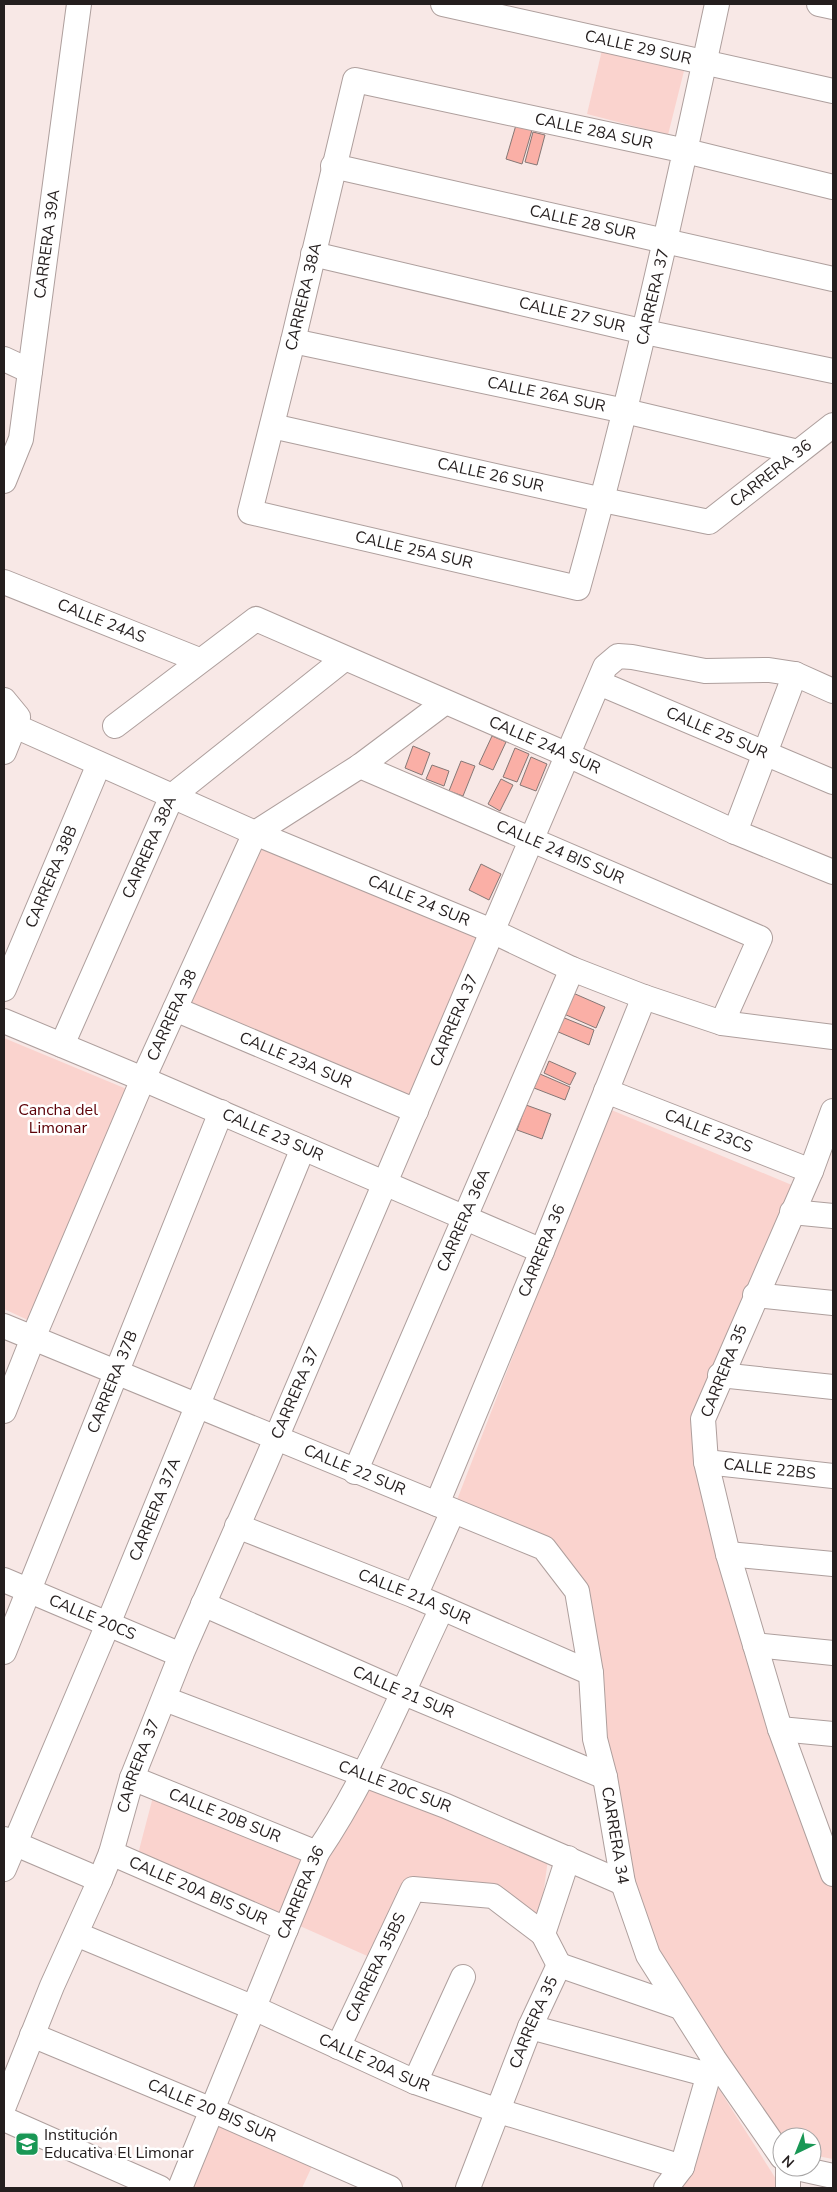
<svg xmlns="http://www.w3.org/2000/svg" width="837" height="2192" font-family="'Nunito Sans',sans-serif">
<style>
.green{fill:#fad3ce}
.building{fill:#faafa6;stroke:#857775}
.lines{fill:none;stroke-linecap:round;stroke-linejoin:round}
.minor-casing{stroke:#ae9f9d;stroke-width:26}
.minor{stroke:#fff;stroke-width:24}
.labels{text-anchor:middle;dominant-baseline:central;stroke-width:5;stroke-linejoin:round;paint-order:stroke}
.street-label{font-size:16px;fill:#241e1e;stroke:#fff}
.park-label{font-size:16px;fill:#5c0107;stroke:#fff}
.poi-label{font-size:16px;fill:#241e1e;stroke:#fff;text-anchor:start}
</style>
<rect width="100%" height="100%" fill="#f8e8e6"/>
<g class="green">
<path d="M602 50 684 71 668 135 587 114Z"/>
<path d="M259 840 484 934 412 1104 183 1007Z"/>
<path d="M4 1038 129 1090 30 1321 4 1309Z"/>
<path d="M609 1109 799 1188 698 1418 833 1879V2159L812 2155V2137H782L713 2046 688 1994 650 1946 625 1875 594 1672 547 1542 455 1505Z"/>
<path d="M368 1777 548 1859 539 1926 492 1890 409 1886 374 1959 138 1854 154 1793 319 1863Z"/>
<path d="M717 2086 776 2179V2188H671Z"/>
<path d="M215 2119 314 2162 302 2188H187Z"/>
</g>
<g class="building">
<path d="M516 125 532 130 522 164 506 159Z"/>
<path d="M533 132 545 135 537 165 525 162Z"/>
<path d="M492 736 506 742 493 770 479 764Z"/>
<path d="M413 746 430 753 422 775 405 768Z"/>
<path d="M515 748 529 754 517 782 503 777Z"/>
<path d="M531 757 547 764 536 791 520 785Z"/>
<path d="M461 761 475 766 463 796 449 791Z"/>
<path d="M432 765 449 771 444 786 426 779Z"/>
<path d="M501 779 513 785 500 811 488 804Z"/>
<path d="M481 864 501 874 489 900 469 890Z"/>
<path d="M573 993 605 1007 596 1028 564 1014Z"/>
<path d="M562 1017 594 1030 589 1045 556 1031Z"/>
<path d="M549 1061 576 1073 570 1085 544 1073Z"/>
<path d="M540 1074 570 1087 565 1100 534 1088Z"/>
<path d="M526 1105 551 1114 542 1139 517 1130Z"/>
</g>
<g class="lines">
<g class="minor-casing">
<g id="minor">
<path id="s1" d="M443 4 833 91"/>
<path id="s2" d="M717 4C675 200 632 395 578 588L250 512 293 341 355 80 686 151 833 187"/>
<path d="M819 4 833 7"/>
<path id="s3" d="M333 166 833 279"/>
<path id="s4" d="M313 254 645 332 833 371"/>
<path id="s5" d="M293 341 625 411 798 452"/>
<path d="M4 359 30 371"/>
<path id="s6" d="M272 426 603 500 709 522 833 425"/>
<path id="s7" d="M4 481 21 439 79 4"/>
<path id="s8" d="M4 582 199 660"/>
<path id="s9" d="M599 683 833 782"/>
<path d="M4 700 18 717 4 752"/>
<path id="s10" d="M15 726 255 833 492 931 572 969 644 997 722 1023 833 1037"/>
<path id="s11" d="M115 726 256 619 568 755 735 832 833 872"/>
<path id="s12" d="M360 766 760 938 722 1023"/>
<path d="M735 832 795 674"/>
<path id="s13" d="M4 989 99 764"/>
<path id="s14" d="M175 1009 416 1111"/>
<path id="s15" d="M4 1021 143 1079 542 1251"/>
<path id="s16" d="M62 1045 172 796 344 659"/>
<path id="s17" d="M606 1091 811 1171"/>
<path d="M833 1111 811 1171 703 1419 706 1462 728 1554 780 1729 833 1874"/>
<path d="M792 1212 833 1216"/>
<path d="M755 1295 833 1303"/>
<path id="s18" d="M4 1326 544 1548 577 1591 591 1673 595 1739 605 1777 623 1883 648 1955 714 2059 782 2157"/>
<path d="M720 1375 833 1387"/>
<path id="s19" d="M4 1411 33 1338 143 1079 255 833 360 766 444 703"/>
<path id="s20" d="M706 1462 833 1476"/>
<path id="s21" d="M355 1472 572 969"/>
<path id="s22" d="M437 1504 542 1251 644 997"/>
<path id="s23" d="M237 1526 415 1596 591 1673"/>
<path d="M728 1554 833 1564"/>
<path id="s24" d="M4 1580 181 1655"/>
<path d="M415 1596 453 1511"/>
<path id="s25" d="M203 1604 402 1692 605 1777"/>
<path d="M755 1645 833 1653"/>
<path id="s26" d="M4 1652 221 1112"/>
<path id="s27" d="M165 1699 446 1806 623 1883"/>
<path d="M780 1729 833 1734"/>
<path id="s28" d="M132 1778 317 1853"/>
<path d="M4 1839 100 1880"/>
<path id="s29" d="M111 1853 286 1929"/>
<path id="s30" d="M4 1869 108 1624 303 1148"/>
<path id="s31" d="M76 1934 254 2008 415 2082 499 2111 682 2167"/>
<path d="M559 1965 680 2007"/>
<path d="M559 1965 543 1934 568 1858"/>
<path d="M530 2027 709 2075"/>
<path id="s32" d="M32 2035 212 2110 390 2188"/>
<path id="s33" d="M338 2047 413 1889 493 1896 543 1934"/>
<path d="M415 2082 463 1977"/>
<path id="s34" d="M4 2106 52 1986 100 1880 111 1853 132 1778 181 1655 265 1464 605 667 618 656 632 657 705 671 769 670 795 674 833 691"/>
<path d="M4 2119 160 2188"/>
<path d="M792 2167 833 2176"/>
<path id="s35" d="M180 2188 317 1853C368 1778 403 1690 442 1608"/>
<path id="s36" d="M468 2188 530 2027 559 1965"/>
<path d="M666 2188 682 2167 713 2060"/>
<path d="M788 2188V2167"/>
</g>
</g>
<use href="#minor" class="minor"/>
</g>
<defs>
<g id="university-square" transform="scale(1.25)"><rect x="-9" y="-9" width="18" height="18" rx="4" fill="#199755" stroke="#fff"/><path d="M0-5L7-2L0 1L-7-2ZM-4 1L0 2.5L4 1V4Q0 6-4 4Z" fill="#fff"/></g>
</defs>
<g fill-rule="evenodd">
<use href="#university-square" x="27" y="2144"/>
</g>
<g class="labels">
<g class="street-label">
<text stroke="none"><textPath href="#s1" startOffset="200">CALLE 29 SUR</textPath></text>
<text stroke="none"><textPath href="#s2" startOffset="1626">CALLE 28A SUR</textPath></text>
<text stroke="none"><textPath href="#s3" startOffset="256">CALLE 28 SUR</textPath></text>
<text stroke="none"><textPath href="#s7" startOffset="242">CARRERA 39A</textPath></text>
<text stroke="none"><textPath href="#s2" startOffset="1159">CARRERA 38A</textPath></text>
<text transform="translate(653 297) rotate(-77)">CARRERA 37</text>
<text stroke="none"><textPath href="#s4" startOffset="266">CALLE 27 SUR</textPath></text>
<text stroke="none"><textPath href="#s5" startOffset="259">CALLE 26A SUR</textPath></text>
<text stroke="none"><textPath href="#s6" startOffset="526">CARRERA 36</textPath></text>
<text stroke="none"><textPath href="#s6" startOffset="224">CALLE 26 SUR</textPath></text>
<text transform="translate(414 550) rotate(13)">CALLE 25A SUR</text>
<text stroke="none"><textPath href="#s8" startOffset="105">CALLE 24AS</textPath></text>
<text stroke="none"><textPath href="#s9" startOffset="128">CALLE 25 SUR</textPath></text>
<text stroke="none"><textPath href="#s11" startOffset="492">CALLE 24A SUR</textPath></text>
<text stroke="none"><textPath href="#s16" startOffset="216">CARRERA 38A</textPath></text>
<text stroke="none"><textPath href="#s12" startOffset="218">CALLE 24 BIS SUR</textPath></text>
<text stroke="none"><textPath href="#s13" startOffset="122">CARRERA 38B</textPath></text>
<text stroke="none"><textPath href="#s10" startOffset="440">CALLE 24 SUR</textPath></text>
<text stroke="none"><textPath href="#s19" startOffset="430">CARRERA 38</textPath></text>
<text stroke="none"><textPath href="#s34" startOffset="1176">CARRERA 37</textPath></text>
<text stroke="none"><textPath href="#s14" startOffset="131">CALLE 23A SUR</textPath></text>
<text stroke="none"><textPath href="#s17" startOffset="110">CALLE 23CS</textPath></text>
<text stroke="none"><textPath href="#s15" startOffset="292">CALLE 23 SUR</textPath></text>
<text stroke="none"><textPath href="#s21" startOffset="274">CARRERA 36A</textPath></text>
<text stroke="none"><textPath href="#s22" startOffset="274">CARRERA 36</textPath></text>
<text transform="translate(724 1371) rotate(-68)">CARRERA 35</text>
<text stroke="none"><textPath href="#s26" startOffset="291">CARRERA 37B</textPath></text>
<text stroke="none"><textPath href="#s34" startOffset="771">CARRERA 37</textPath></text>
<text stroke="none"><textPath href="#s20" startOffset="64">CALLE 22BS</textPath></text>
<text stroke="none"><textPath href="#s18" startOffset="379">CALLE 22 SUR</textPath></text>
<text stroke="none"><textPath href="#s30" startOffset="390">CARRERA 37A</textPath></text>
<text stroke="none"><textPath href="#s23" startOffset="191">CALLE 21A SUR</textPath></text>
<text stroke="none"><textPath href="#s24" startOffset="96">CALLE 20CS</textPath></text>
<text stroke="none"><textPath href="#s25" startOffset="219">CALLE 21 SUR</textPath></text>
<text stroke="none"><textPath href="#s34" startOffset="366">CARRERA 37</textPath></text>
<text stroke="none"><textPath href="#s27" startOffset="246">CALLE 20C SUR</textPath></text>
<text stroke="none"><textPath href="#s28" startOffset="100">CALLE 20B SUR</textPath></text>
<text stroke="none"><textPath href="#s18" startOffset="886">CARRERA 34</textPath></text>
<text stroke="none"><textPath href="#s29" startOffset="95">CALLE 20A BIS SUR</textPath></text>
<text stroke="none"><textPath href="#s35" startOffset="319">CARRERA 36</textPath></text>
<text stroke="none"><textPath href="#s33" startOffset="88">CARRERA 35BS</textPath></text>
<text stroke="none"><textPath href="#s36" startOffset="178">CARRERA 35</textPath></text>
<text stroke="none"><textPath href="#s31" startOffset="325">CALLE 20A SUR</textPath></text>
<text stroke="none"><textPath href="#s32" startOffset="195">CALLE 20 BIS SUR</textPath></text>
</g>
<g class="park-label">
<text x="58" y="1110">Cancha del<tspan x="58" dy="18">Limonar</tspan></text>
</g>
<g class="poi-label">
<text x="44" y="2135">Institución<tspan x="44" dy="18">Educativa El Limonar</tspan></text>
</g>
</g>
<rect width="837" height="2192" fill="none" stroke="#241e1e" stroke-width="10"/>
<g transform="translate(797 2152) rotate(223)"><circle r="24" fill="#ffffff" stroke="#a7a5a5"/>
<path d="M0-4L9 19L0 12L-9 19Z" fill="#199755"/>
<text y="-8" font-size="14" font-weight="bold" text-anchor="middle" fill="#241e1e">N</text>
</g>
</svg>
